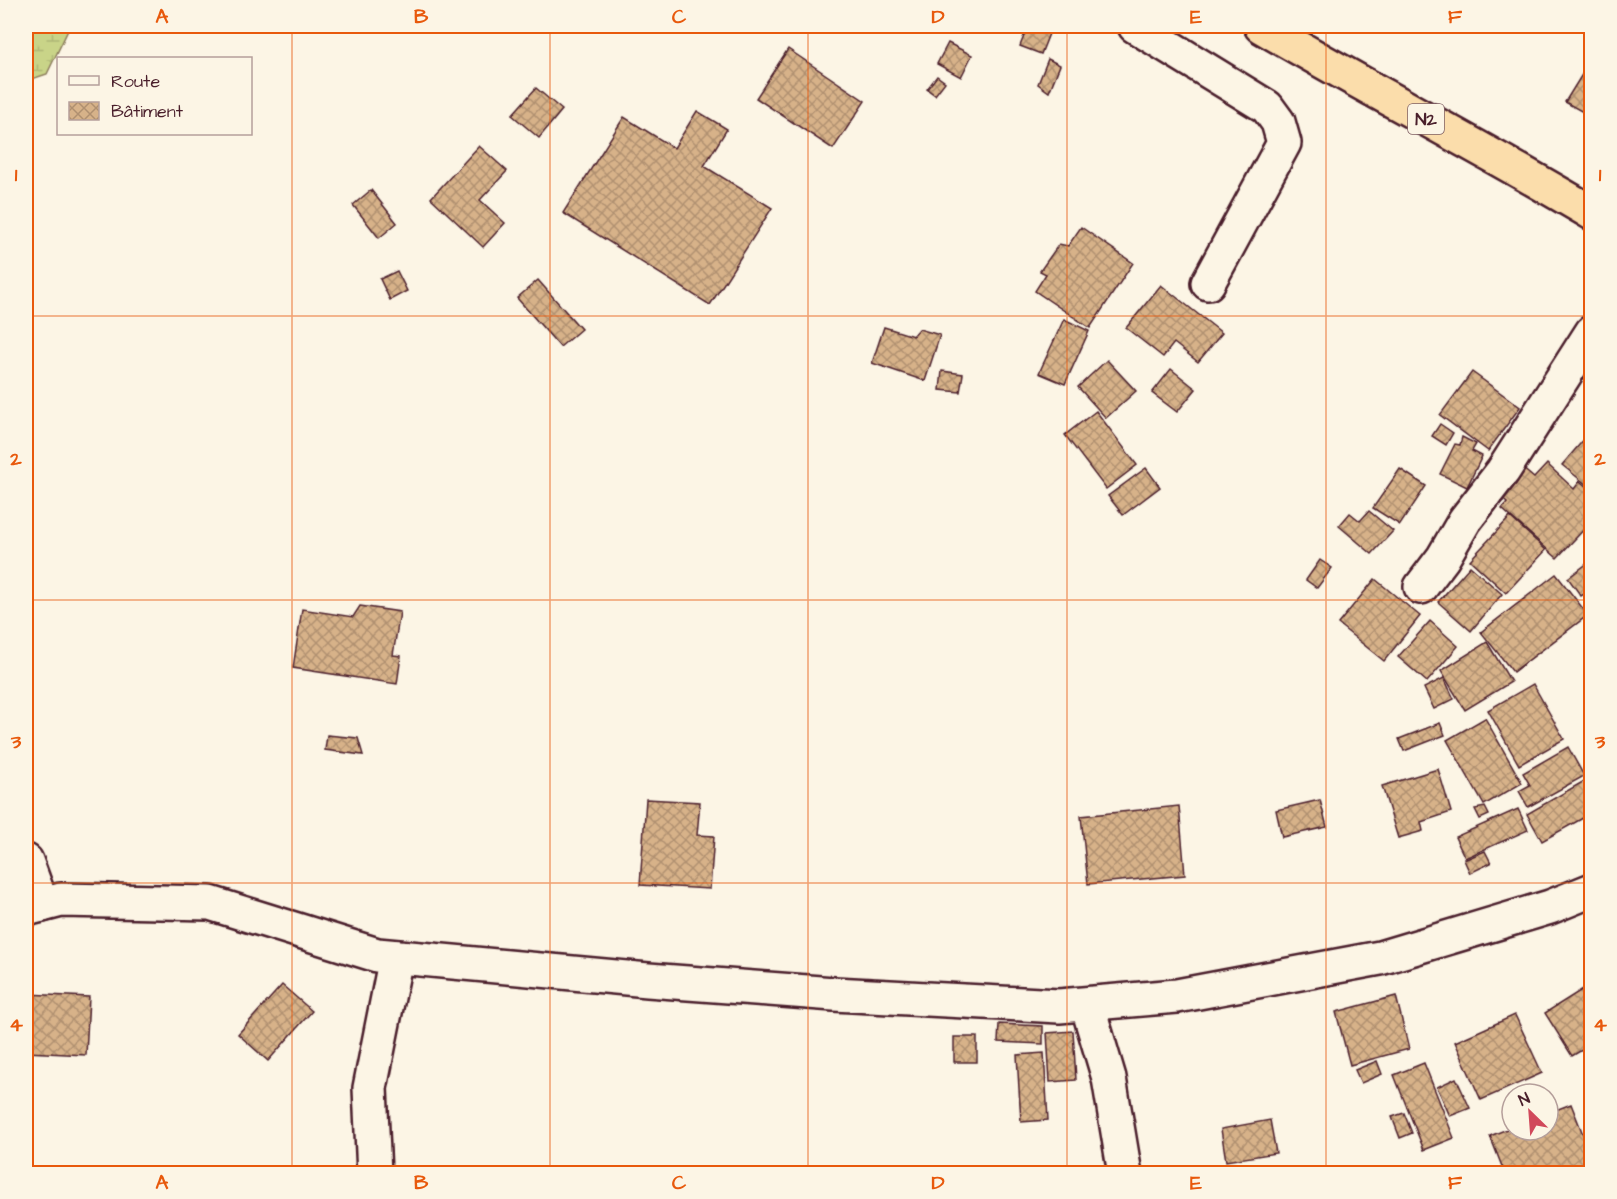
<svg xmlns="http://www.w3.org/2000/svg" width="1617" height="1199" font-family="'Architects Daughter',sans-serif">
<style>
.wetland{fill:url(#wetland-marsh);stroke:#8a7a5a;stroke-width:1.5}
.building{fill:url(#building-cross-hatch);stroke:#4a1f2b;stroke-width:1.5}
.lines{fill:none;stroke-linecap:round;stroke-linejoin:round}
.minor-casing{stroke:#4a1f2b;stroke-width:38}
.highway-casing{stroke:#4a1f2b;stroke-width:38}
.minor{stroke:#fcf5e5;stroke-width:33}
.highway{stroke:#fbddab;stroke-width:33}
.grid{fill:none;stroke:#e8590c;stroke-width:1.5;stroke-opacity:0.55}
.labels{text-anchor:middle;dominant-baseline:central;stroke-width:4.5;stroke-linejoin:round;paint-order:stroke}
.shield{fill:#fcf5e5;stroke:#7f5f63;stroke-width:1.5}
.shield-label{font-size:18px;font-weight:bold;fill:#4a1f2b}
.neatline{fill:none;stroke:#e8590c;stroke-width:2}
.grid-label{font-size:20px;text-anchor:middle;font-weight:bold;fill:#e8590c}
</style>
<defs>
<pattern id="wetland-marsh" width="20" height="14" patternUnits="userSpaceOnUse" patternTransform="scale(1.5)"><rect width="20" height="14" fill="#c9d488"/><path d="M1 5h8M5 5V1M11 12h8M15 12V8" fill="none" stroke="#aeb676"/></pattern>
<pattern id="building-cross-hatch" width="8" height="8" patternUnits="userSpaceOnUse" patternTransform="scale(1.5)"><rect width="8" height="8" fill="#d7b289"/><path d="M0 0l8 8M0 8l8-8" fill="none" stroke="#b09070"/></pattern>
</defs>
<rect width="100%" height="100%" fill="#fcf5e5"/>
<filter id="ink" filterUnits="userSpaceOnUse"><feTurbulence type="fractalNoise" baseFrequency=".0167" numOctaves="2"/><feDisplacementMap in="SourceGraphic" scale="12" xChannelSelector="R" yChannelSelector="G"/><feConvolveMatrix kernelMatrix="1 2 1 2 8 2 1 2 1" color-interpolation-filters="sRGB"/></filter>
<g filter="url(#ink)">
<path class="wetland" d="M26 26H70L47 74 26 81Z"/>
<g class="building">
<path d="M1028 26H1052L1041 54 1020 46Z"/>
<path d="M1509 26H1522L1518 31Z"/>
<path d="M948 43 972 55 961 77 937 64Z"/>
<path d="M788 49 865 101 833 149 756 98Z"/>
<path d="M1048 59 1060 65 1049 92 1038 84Z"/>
<path d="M1591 60 1592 61V117L1565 102Z"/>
<path d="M937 76 945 82 935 95 927 89Z"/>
<path d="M536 88 562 110 539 138 512 115Z"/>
<path d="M697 111 727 129 704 166 772 208 710 305 563 213 624 117 674 148Z"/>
<path d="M479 146 507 171 480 200 505 223 483 247 431 198Z"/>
<path d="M371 190 397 223 379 238 353 205Z"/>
<path d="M1081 227 1133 263 1090 328 1035 291 1046 274 1040 271 1059 244 1068 246Z"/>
<path d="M397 271 407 291 390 300 380 279Z"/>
<path d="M538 280 581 329 560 347 517 298Z"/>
<path d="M1161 285 1222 333 1198 362 1174 343 1163 357 1126 328Z"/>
<path d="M1064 319 1089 331 1065 384 1039 373Z"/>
<path d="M884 327 913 336 919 329 940 335 925 381 872 363Z"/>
<path d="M1107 360 1136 391 1106 418 1078 387Z"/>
<path d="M1171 369 1196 389 1177 412 1152 393Z"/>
<path d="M942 371 963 374 960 392 940 390Z"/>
<path d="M1472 372 1520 407 1488 451 1440 415Z"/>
<path d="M1096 411 1137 465 1106 489 1065 435Z"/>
<path d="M1440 424 1453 433 1446 445 1432 436Z"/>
<path d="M1592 430V489L1562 465Z"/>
<path d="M1462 437 1476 444 1472 451 1482 456 1467 487 1440 474 1455 444 1460 445Z"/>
<path d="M1547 464 1574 489 1580 481 1592 492V521L1557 558 1502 509 1507 503 1497 494 1521 467 1534 478Z"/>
<path d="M1146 468 1160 487 1123 515 1108 496Z"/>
<path d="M1400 469 1426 486 1400 525 1373 508Z"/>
<path d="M1369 511 1393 531 1372 554 1339 526 1350 513 1360 521Z"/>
<path d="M1510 517 1546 550 1506 593 1470 560Z"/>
<path d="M1320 560 1332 568 1317 588 1306 580Z"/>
<path d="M1592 560V589L1581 596 1568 578Z"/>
<path d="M1470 566 1502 594 1471 631 1438 602Z"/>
<path d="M1556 574 1588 615 1513 672 1481 632Z"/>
<path d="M1375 579 1420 616 1384 661 1338 624Z"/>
<path d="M360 606 400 612 393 655 401 656 397 684 293 668 302 609 353 617Z"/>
<path d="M1430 621 1458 646 1427 682 1398 657Z"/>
<path d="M1487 642 1511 682 1465 710 1441 671Z"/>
<path d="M1444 678 1454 699 1434 709 1424 688Z"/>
<path d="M1533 684 1564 739 1519 765 1488 710Z"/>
<path d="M1485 718 1522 783 1484 805 1447 740Z"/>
<path d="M1440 723 1445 735 1404 751 1399 739Z"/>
<path d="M327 735 358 738 363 755 325 750Z"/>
<path d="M1568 747 1584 776 1528 807 1519 791 1530 785 1523 773Z"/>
<path d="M1438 769 1451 812 1421 822 1423 831 1398 838 1382 786Z"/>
<path d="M1586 780 1592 790V813L1542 841 1527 814Z"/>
<path d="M646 799 700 802 697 835 714 836 710 889 640 885Z"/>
<path d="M1320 800 1327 827 1282 837 1276 810Z"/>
<path d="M1179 806 1185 875 1088 884 1081 816Z"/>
<path d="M1485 807 1489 815 1480 819 1475 809Z"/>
<path d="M1518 809 1528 830 1465 858 1455 837Z"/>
<path d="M1485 851 1491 863 1470 873 1464 860Z"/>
<path d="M282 985 312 1011 268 1061 238 1034Z"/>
<path d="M1583 989 1587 995 1592 992V1044L1572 1056 1545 1013Z"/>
<path d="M26 994 89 997 86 1055 26 1052Z"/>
<path d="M1396 996 1409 1049 1350 1065 1336 1012Z"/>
<path d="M1515 1015 1542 1073 1481 1100 1455 1042Z"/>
<path d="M999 1024 1043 1026V1044L998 1042Z"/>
<path d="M1073 1031 1076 1080 1050 1082 1047 1033Z"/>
<rect x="954" y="1037" width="23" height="25"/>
<path d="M1044 1053 1048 1120 1021 1122 1017 1055Z"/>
<path d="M1377 1061 1382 1074 1361 1083 1355 1070Z"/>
<path d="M1424 1063 1454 1138 1424 1150 1394 1075Z"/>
<path d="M1456 1078 1470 1108 1450 1116 1437 1087Z"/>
<path d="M1571 1104 1592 1157V1163L1565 1174H1505L1490 1136 1512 1127V1130H1548V1113Z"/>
<path d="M1404 1113 1412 1133 1400 1138 1392 1117Z"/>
<path d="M1270 1120 1276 1153 1226 1161 1221 1129Z"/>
</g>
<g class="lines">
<g class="minor-casing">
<g id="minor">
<path d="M1135 26 1267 107 1278 122 1284 143 1208 283"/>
<path d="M1421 587 1443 558 1465 520 1503 471 1592 332"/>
<path d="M26 861 42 905"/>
<path d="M26 909 61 900 210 903 377 955 648 980 834 994 1059 1006 1177 996 1380 958 1550 907 1592 890"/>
<path d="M1087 1004 1109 1078 1125 1174"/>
<path d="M374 1174 370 1088 396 957"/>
</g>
</g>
<g class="highway-casing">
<path id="highway" d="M1261 26C1370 90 1483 148 1592 213"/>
</g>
<use href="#minor" class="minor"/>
<use href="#highway" class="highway"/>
</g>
</g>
<path class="grid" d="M292 26V1174M550 26V1174M808 26V1174M1067 26V1174M1326 26V1174M26 316H1592M26 600H1592M26 883H1592"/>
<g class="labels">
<rect class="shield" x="1408" y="104" width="36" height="30" rx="4.5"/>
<g class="shield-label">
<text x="1426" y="119">N2</text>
</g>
</g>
<rect width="1617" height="1199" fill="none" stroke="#fcf5e5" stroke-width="66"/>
<rect x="57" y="57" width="195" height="78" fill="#fcf5e5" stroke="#b59f9b" stroke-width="1.5"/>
<rect x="69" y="76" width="30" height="9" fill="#fcf5e5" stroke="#b59f9b" stroke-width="1.5"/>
<text x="111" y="87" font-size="18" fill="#4a1f2b">Route</text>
<rect x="69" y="102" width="30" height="18" fill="url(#building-cross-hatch)" stroke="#b59f9b" stroke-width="1.5"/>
<text x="111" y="117" font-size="18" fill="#4a1f2b">Bâtiment</text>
<g transform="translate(1530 1112) rotate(335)"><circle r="28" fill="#fcf5e5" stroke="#b59f9b" stroke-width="1.5"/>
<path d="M0-4.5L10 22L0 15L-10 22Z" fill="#d1495b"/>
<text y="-9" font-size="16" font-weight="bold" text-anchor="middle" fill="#4a1f2b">N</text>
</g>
<rect x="33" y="33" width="1551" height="1133" class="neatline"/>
<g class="grid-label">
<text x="162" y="23">A</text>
<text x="421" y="23">B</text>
<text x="679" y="23">C</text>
<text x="938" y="23">D</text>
<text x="1196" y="23">E</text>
<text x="1455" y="23">F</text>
<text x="16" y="181">1</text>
<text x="1600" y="181">1</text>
<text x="16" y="465">2</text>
<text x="1600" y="465">2</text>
<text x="16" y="748">3</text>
<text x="1600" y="748">3</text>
<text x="16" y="1031">4</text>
<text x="1600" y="1031">4</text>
<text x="162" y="1189">A</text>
<text x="421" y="1189">B</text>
<text x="679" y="1189">C</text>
<text x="938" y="1189">D</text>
<text x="1196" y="1189">E</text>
<text x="1455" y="1189">F</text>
</g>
</svg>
